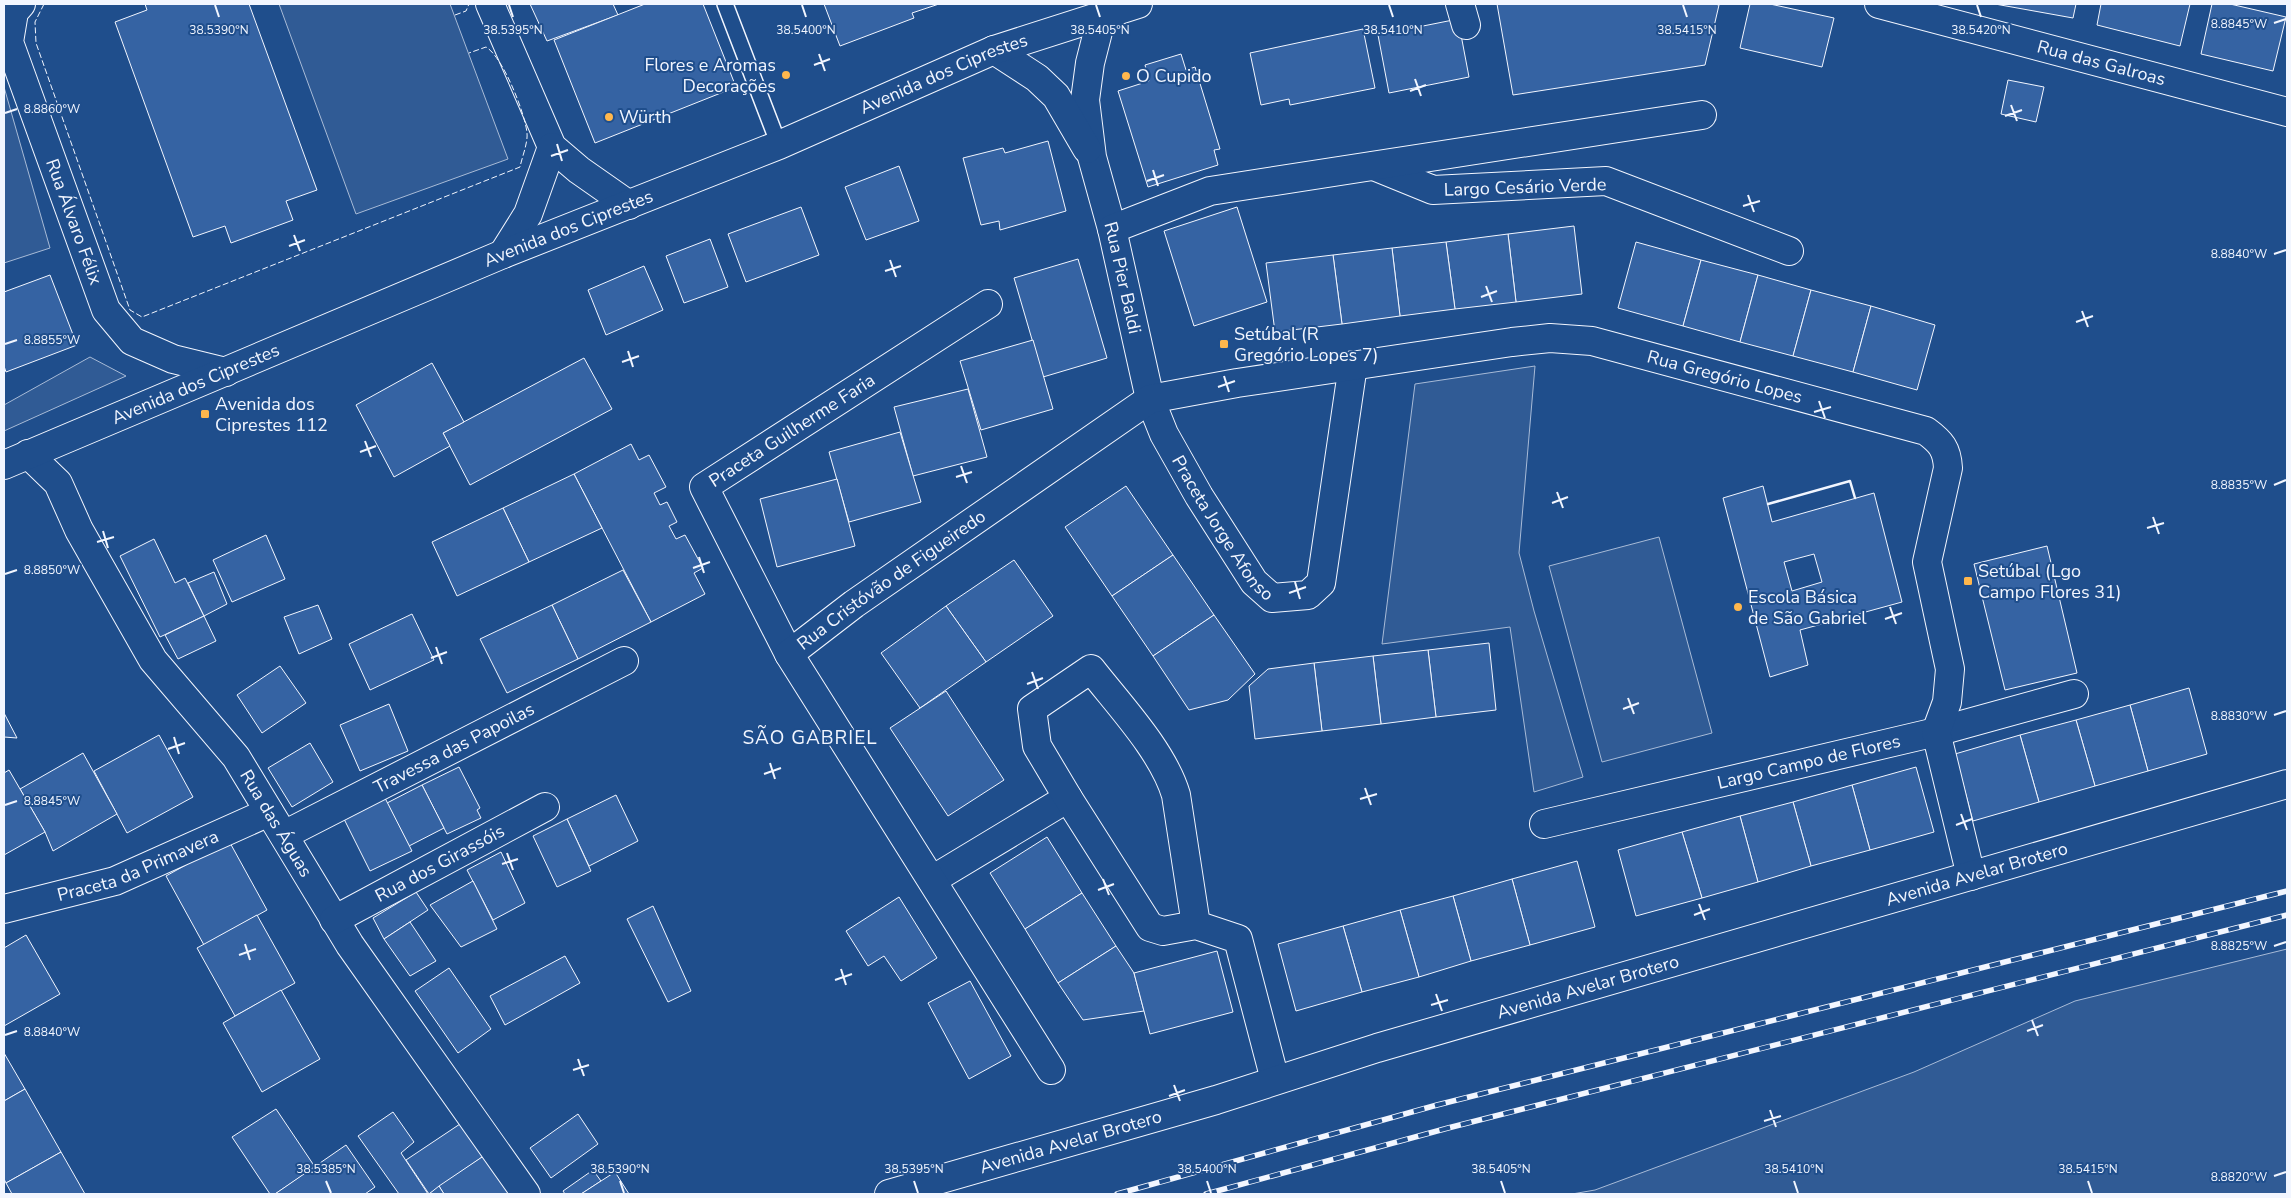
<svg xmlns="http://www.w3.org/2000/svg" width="2291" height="1198" font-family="'Nunito Sans',sans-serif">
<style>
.built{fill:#305b95;stroke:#a8bbd7}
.building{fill:#3563a3;stroke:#f2f6ff;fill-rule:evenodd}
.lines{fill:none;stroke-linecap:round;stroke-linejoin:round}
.service-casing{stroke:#f2f6ff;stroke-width:18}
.minor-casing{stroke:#f2f6ff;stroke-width:30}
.secondary-casing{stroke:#f2f6ff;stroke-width:30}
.primary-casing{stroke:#f2f6ff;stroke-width:30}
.service{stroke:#1f4e8c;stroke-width:15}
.minor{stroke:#1f4e8c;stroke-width:28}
.secondary{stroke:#1f4e8c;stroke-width:28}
.primary{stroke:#1f4e8c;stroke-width:28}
.rail-casing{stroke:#f2f6ff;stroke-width:5.5}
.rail{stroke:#1f4e8c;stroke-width:4;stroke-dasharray:11;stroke-linecap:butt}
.fence{stroke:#f2f6ff;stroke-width:1;stroke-dasharray:6 2.5;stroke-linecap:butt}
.wall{stroke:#f2f6ff;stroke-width:2.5}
.ticks{fill:none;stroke:#f2f6ff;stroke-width:2}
.poi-dot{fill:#ffb74d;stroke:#1f4e8c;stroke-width:2}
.labels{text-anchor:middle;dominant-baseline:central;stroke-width:4;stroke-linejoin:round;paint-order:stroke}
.street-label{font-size:18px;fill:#f2f6ff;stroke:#1f4e8c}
.poi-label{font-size:18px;fill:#f2f6ff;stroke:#1f4e8c;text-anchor:start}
.neighbourhood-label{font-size:19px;letter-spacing:1px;fill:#f2f6ff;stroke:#1f4e8c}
.ticks-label{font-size:12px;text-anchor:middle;fill:#f2f6ff;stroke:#1f4e8c;stroke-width:4;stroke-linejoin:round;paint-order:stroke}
</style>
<rect width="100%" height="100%" fill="#1f4e8c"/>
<g class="built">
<path d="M279 4H450L508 159 356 214Z"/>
<path d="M4 87 50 248 4 263Z"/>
<path d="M90 357 126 376 4 431V405Z"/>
<path d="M1535 366 1519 553 1534 611 1583 777 1534 792 1510 627 1382 644 1415 384Z"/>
<path d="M1659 537 1712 733 1602 762 1549 566Z"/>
<path d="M2287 949V1194H1572L1595 1190 1914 1072 2075 1001Z"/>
</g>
<g class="building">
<path d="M145 4H249L317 190 286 201 293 220 231 243 225 226 193 237 115 22 147 10Z"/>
<path d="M530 4H613L618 15 547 41Z"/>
<path d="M645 4H703L736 87 595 143 554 40Z"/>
<path d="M824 4H939L912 13 914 18 840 46Z"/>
<path d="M1497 4H1714L1719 5 1705 65 1513 95Z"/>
<path d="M1750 4H1770L1834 18 1822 67 1740 48Z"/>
<path d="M1995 4H2076L2073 18Z"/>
<path d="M2101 4H2190L2180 46 2097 25Z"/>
<path d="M2212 4H2230L2286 17 2273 71 2201 54Z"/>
<path d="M1458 19 1469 77 1389 93 1378 35Z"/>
<path d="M1363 29 1375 88 1290 105 1289 99 1261 105 1250 53Z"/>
<path d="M1181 54 1186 70 1195 67 1220 149 1214 150 1218 165 1148 187 1118 91 1149 81 1145 65Z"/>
<path d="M2008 80 2044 87 2036 122 2001 114Z"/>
<path d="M1048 141 1066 211 1000 230 999 221 981 225 963 158 1003 148 1005 153Z"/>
<path d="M899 166 919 221 866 240 845 187Z"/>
<path d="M801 207 819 255 746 282 728 234Z"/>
<path d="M1237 207 1267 302 1194 326 1164 231Z"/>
<path d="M1574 226 1582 294 1516 302 1508 234Z"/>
<path d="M1508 234 1516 302 1455 309 1446 242Z"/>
<path d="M710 239 728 287 684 303 666 256Z"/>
<path d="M1446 242 1455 309 1400 316 1392 248Z"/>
<path d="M1636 242 1701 260 1683 326 1618 308Z"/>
<path d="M1392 248 1400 316 1342 324 1333 255Z"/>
<path d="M1333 255 1342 324 1275 332 1266 263Z"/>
<path d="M1078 259 1107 358 1043 377 1014 278Z"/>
<path d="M1701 260 1758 275 1740 342 1683 326Z"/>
<path d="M644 266 663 310 606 335 588 290Z"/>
<path d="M50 275 77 345 6 372 4 366V290V292Z"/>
<path d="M1758 275 1811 290 1793 356 1740 342Z"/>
<path d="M1811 290 1871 306 1853 372 1793 356Z"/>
<path d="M1871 306 1935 325 1917 390 1853 372Z"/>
<path d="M1033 340 1053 409 981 430 960 361Z"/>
<path d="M584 358 612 409 470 485 443 433Z"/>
<path d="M432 363 464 422 443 433 450 446 394 477 356 405Z"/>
<path d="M968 389 987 457 913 476 894 407Z"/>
<path d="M900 432 921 502 849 522 829 452Z"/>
<path d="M631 444 639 460 649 455 666 487 654 493 660 505 667 502 677 522 669 526 676 539 685 535 703 568 694 573 705 594 651 622 574 474Z"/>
<path d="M574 474 602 528 529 562 503 508Z"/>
<path d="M837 479 855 546 777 567 760 499Z"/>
<path d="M1126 486 1173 555 1112 596 1065 527Z"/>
<path d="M1763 486 1772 522 1874 493 1902 602 1800 630 1808 665 1770 677 1723 498ZM1814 554 1822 582 1792 591 1784 562Z"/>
<path d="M503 508 529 562 457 596 432 542Z"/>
<path d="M266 535 285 579 232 602 213 560Z"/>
<path d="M154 539 175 583 185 578 204 616 160 637 120 556Z"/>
<path d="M2047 546 2077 673 2005 690 1974 564Z"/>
<path d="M1173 555 1214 615 1153 656 1112 596Z"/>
<path d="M1014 560 1053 616 986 662 946 606Z"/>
<path d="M623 570 651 622 578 659 552 605Z"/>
<path d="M214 572 227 604 204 616 188 583Z"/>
<path d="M318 605 332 639 299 654 284 617Z"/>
<path d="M552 605 578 659 507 693 480 639Z"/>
<path d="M946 606 986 662 920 708 881 653Z"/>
<path d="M412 614 434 660 370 690 349 644Z"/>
<path d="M1214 615 1255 674 1228 700 1189 710 1153 656Z"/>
<path d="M204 616 216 641 178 659 165 635Z"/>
<path d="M1489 643 1496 710 1436 717 1428 650Z"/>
<path d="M1428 650 1436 717 1381 724 1373 656Z"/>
<path d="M1373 656 1381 724 1322 731 1314 663Z"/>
<path d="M1314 663 1322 731 1255 739 1249 686 1268 669Z"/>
<path d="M280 666 306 703 262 733 237 695Z"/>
<path d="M2189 688 2207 754 2148 771 2130 705Z"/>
<path d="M946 691 1004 780 948 816 890 728Z"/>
<path d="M389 704 408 751 360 771 340 725Z"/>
<path d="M2130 705 2148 771 2095 786 2076 720Z"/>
<path d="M4 713 17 738 4 737Z"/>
<path d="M2076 720 2095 786 2039 802 2020 735Z"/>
<path d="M159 735 193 797 127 833 94 771Z"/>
<path d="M2020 735 2039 802 1973 821 1955 754Z"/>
<path d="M310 743 333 782 292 807 268 768Z"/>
<path d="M83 753 117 814 53 851 45 832 20 789Z"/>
<path d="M459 767 480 808 477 810 481 818 447 834 422 785Z"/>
<path d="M1916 767 1934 832 1870 850 1852 785Z"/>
<path d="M9 770 45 832 4 855V773Z"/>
<path d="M422 785 444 828 409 846 387 803Z"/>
<path d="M1852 785 1870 850 1811 866 1793 802Z"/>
<path d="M616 795 638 841 589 866 567 819Z"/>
<path d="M385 798 412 851 370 871 343 817Z"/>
<path d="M1793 802 1811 866 1758 882 1740 816Z"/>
<path d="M1740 816 1758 882 1702 898 1682 832Z"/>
<path d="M567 819 591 871 557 887 533 836Z"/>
<path d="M1682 832 1702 898 1636 916 1618 850Z"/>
<path d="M1047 837 1082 893 1025 929 990 873Z"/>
<path d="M229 841 267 910 204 945 166 876Z"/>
<path d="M501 852 525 903 493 920 467 870Z"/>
<path d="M1577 861 1595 927 1530 945 1512 879Z"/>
<path d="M1512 879 1530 945 1471 961 1453 896Z"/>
<path d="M473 881 497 929 461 947 430 905Z"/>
<path d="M416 892 428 910 384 939 373 918Z"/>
<path d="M1082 893 1116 946 1058 983 1025 929Z"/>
<path d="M1453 896 1471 961 1419 977 1400 910Z"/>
<path d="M899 897 937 958 901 981 884 956 868 966 846 931Z"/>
<path d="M653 906 691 991 668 1002 627 919Z"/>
<path d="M1400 910 1419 977 1362 992 1343 926Z"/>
<path d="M257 915 295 983 235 1016 197 948Z"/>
<path d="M410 922 436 961 410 976 384 939Z"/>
<path d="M1343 926 1362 992 1296 1011 1278 944Z"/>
<path d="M26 935 60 994 4 1026V948Z"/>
<path d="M1116 946 1134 973 1144 1011 1083 1020 1058 983Z"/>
<path d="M1217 951 1233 1012 1150 1034 1134 973Z"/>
<path d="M565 956 580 983 505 1025 490 996Z"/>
<path d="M449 968 491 1029 458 1053 415 991Z"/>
<path d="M970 981 1011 1056 969 1079 928 1003Z"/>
<path d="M281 990 320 1059 262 1092 223 1023Z"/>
<path d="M4 1053 25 1089 4 1101Z"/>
<path d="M25 1089 61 1152 6 1183 4 1179V1101Z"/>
<path d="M276 1109 315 1167 275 1194H270L232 1137Z"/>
<path d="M393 1112 414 1142 401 1153 428 1194H399L358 1136Z"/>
<path d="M578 1114 598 1144 551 1178 530 1148Z"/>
<path d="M466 1120 488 1153 429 1194 406 1160Z"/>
<path d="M346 1145 375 1187 365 1194H275Z"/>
<path d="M61 1152 85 1194H12L6 1183Z"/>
<path d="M488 1153 517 1194H444L439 1186Z"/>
<path d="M593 1170 601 1181 581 1194H565L563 1191Z"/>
<path d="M615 1172 629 1194H581L601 1181Z"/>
<path d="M439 1186 444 1194H428H429Z"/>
</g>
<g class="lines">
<g class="service-casing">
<path id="service" d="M725 4 779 145"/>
</g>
<g class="minor-casing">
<g id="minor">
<path d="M1460 4 1466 25"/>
<path id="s1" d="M1102 16 1090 63 1085 100 1092 157 1112 229 1150 399 1164 434 1199 496 1254 582 1272 598 1308 595 1321 583 1353 365"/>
<path d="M994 50 1037 78 1056 96 1087 149"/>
<path d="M1374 166 1433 190 1606 181 1789 251"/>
<path d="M1112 229 1210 191 1702 115"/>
<path id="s2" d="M28 454 58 483 79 530 153 660 236 757 350 945 526 1194"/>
<path id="s3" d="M789 654 704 487 988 304"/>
<path id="s4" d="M1544 824 1936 732 2074 694"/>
<path id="s5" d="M284 835 624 661"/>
<path d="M932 880 1068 798"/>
<path id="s6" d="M4 909 115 881 269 812"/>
<path id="s7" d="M334 920 545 807"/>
<path d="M1196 925 1176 795C1163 751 1119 705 1091 669L1032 709 1037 746 1068 798 1150 927 1163 931 1196 925 1238 939 1275 1080"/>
<path id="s8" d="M1051 1070 789 654 854 604 1150 399 1237 383 1512 342 1550 338 1592 341 1926 431C1941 442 1947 449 1948 468L1927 562 1950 669 1947 702 1936 732 1971 876"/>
<path id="s9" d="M889 1194 1216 1100 1377 1048 2287 784"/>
</g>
</g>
<g class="secondary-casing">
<g id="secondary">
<path id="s10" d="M1879 4 2287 112"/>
</g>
</g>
<g class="primary-casing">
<g id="primary">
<path id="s11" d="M21 4 14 12 9 42 106 310 132 341 173 359 226 372"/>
<path d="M490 4 552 147 579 170 629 205"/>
<path d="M503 254 528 214 552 147"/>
<path id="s12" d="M4 465 503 254 779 145 994 50 1138 4"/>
</g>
</g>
<use href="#service" class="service"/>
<use href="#minor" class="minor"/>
<use href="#secondary" class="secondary"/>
<use href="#primary" class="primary"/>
<g class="rail-casing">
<g id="rail">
<path d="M1117 1194 1437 1105 2287 891"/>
<path d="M1206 1194 1448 1128 2287 915"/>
</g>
</g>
<use href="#rail" class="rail"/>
<g class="fence">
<path d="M44 4 35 22 36 43 130 310 142 317 520 167C522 157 528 143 527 133 525 113 503 57 486 47L469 53"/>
<path d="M455 15 466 11 469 4"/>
</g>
<path class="wall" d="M1768 504 1850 481 1855 498"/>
</g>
<path class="ticks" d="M215 5 219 17M509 5 513 17M802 5 806 17M1096 5 1100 17M1389 5 1393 17M1683 5 1687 17M1977 5 1981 17M2274 23 2286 19M819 54 825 71M814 65 830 59M1415 79 1421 96M1410 91 1426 85M2011 105 2017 121M5 113 17 109M2005 116 2022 110M557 144 562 161M551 156 568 150M1153 170 1158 186M1147 181 1164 175M1748 195 1754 212M1743 206 1760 201M294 235 300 251M289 246 305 240M2274 254 2286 250M890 260 896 277M885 271 901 266M1486 286 1492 302M1481 297 1497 291M2082 311 2088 327M2076 322 2093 316M5 344 17 340M628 351 633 367M622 362 639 356M1224 376 1229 392M1218 387 1235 381M1819 401 1825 418M1814 412 1831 407M365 441 371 457M360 452 376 446M961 466 967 483M956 477 972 472M2274 485 2286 480M1557 492 1563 508M1552 503 1568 497M2153 517 2159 534M2147 528 2164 523M103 531 108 548M97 542 114 537M699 557 704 573M693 568 710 562M5 574 17 570M1295 582 1300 599M1289 593 1306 587M1890 607 1896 624M1885 619 1902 613M436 647 442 664M431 658 447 652M1032 672 1038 689M1027 684 1043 678M1628 698 1634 714M1623 709 1639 703M2274 715 2286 711M174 737 179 754M168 749 185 743M770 763 775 779M764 774 781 768M1365 788 1371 805M1360 799 1377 794M5 805 17 801M1961 814 1967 830M1956 825 1972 819M507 853 513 870M502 864 518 859M1103 879 1109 895M1098 890 1114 884M1699 904 1705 920M1694 915 1710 909M245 944 250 960M2274 946 2286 942M239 955 256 949M841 969 846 985M835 980 852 974M1436 994 1442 1011M1431 1005 1448 1000M2032 1020 2038 1036M2027 1031 2043 1025M5 1035 17 1031M578 1059 584 1076M573 1070 589 1065M1174 1085 1180 1101M1169 1096 1185 1090M1770 1110 1776 1127M1764 1121 1781 1116M2274 1176 2286 1172M326 1181 331 1193M620 1181 624 1193M914 1181 918 1193M1207 1181 1211 1193M1501 1181 1505 1193M1794 1181 1798 1193M2088 1181 2092 1193"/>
<g class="poi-dot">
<circle cx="786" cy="75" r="5"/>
<circle cx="1126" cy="76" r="5"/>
<circle cx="609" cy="117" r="5"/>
<rect x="1219" y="339" width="10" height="10" rx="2.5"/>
<rect x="200" y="409" width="10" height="10" rx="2.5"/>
<rect x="1963" y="576" width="10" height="10" rx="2.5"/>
<circle cx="1738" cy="607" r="5"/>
</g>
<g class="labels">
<g class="street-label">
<text stroke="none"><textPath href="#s10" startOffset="230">Rua das Galroas</textPath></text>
<text stroke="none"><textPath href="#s12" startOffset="1018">Avenida dos Ciprestes</textPath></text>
<text transform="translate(1525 187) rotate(-2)">Largo Cesário Verde</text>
<text stroke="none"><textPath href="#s11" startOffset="232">Rua Álvaro Félix</textPath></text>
<text stroke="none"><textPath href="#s12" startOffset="612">Avenida dos Ciprestes</textPath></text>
<text stroke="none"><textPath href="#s1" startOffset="268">Rua Pier Baldi</textPath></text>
<text stroke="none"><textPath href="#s8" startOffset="1518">Rua Gregório Lopes</textPath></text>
<text stroke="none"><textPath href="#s12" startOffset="208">Avenida dos Ciprestes</textPath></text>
<text stroke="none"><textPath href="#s3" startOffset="292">Praceta Guilherme Faria</textPath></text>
<text stroke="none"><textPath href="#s1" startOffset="541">Praceta Jorge Afonso</textPath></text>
<text stroke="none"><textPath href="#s8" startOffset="618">Rua Cristóvão de Figueiredo</textPath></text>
<text stroke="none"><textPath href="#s5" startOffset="191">Travessa das Papoilas</textPath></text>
<text stroke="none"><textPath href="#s4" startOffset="272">Largo Campo de Flores</textPath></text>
<text stroke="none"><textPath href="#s2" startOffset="448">Rua das Águas</textPath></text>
<text stroke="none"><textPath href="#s7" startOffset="120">Rua dos Girassóis</textPath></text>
<text stroke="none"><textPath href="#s6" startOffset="141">Praceta da Primavera</textPath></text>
<text stroke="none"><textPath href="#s9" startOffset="1134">Avenida Avelar Brotero</textPath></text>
<text stroke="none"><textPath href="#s9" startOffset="729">Avenida Avelar Brotero</textPath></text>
<text stroke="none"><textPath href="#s9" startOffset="189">Avenida Avelar Brotero</textPath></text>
</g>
<g class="poi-label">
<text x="776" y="65" text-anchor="end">Flores e Aromas<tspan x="776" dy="21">Decorações</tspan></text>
<text x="1136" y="76">O Cupido</text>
<text x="619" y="117">Würth</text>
<text x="1234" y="334">Setúbal (R<tspan x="1234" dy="21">Gregório Lopes 7)</tspan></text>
<text x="215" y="404">Avenida dos<tspan x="215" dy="21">Ciprestes 112</tspan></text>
<text x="1978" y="571">Setúbal (Lgo<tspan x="1978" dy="21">Campo Flores 31)</tspan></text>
<text x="1748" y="597">Escola Básica<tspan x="1748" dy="21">de São Gabriel</tspan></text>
</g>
<g class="neighbourhood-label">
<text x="810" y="738">SÃO GABRIEL</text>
</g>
</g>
<g class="ticks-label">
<text x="2239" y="28">8.8845°W</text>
<text x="219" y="34">38.5390°N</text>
<text x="513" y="34">38.5395°N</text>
<text x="1100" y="34">38.5405°N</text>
<text x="1687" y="34">38.5415°N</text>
<text x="1981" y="34">38.5420°N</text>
<text x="806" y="34">38.5400°N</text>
<text x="1393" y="34">38.5410°N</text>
<text x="52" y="113">8.8860°W</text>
<text x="2239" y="258">8.8840°W</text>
<text x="52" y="344">8.8855°W</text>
<text x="2239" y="489">8.8835°W</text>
<text x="52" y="574">8.8850°W</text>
<text x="2239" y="720">8.8830°W</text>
<text x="52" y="805">8.8845°W</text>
<text x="2239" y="950">8.8825°W</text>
<text x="52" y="1036">8.8840°W</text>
<text x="326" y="1173">38.5385°N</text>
<text x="620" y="1173">38.5390°N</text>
<text x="914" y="1173">38.5395°N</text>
<text x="1207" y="1173">38.5400°N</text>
<text x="1501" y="1173">38.5405°N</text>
<text x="1794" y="1173">38.5410°N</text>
<text x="2088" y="1173">38.5415°N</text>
<text x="2239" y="1181">8.8820°W</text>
</g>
<rect width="2291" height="1198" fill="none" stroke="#f2f6ff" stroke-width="10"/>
</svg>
